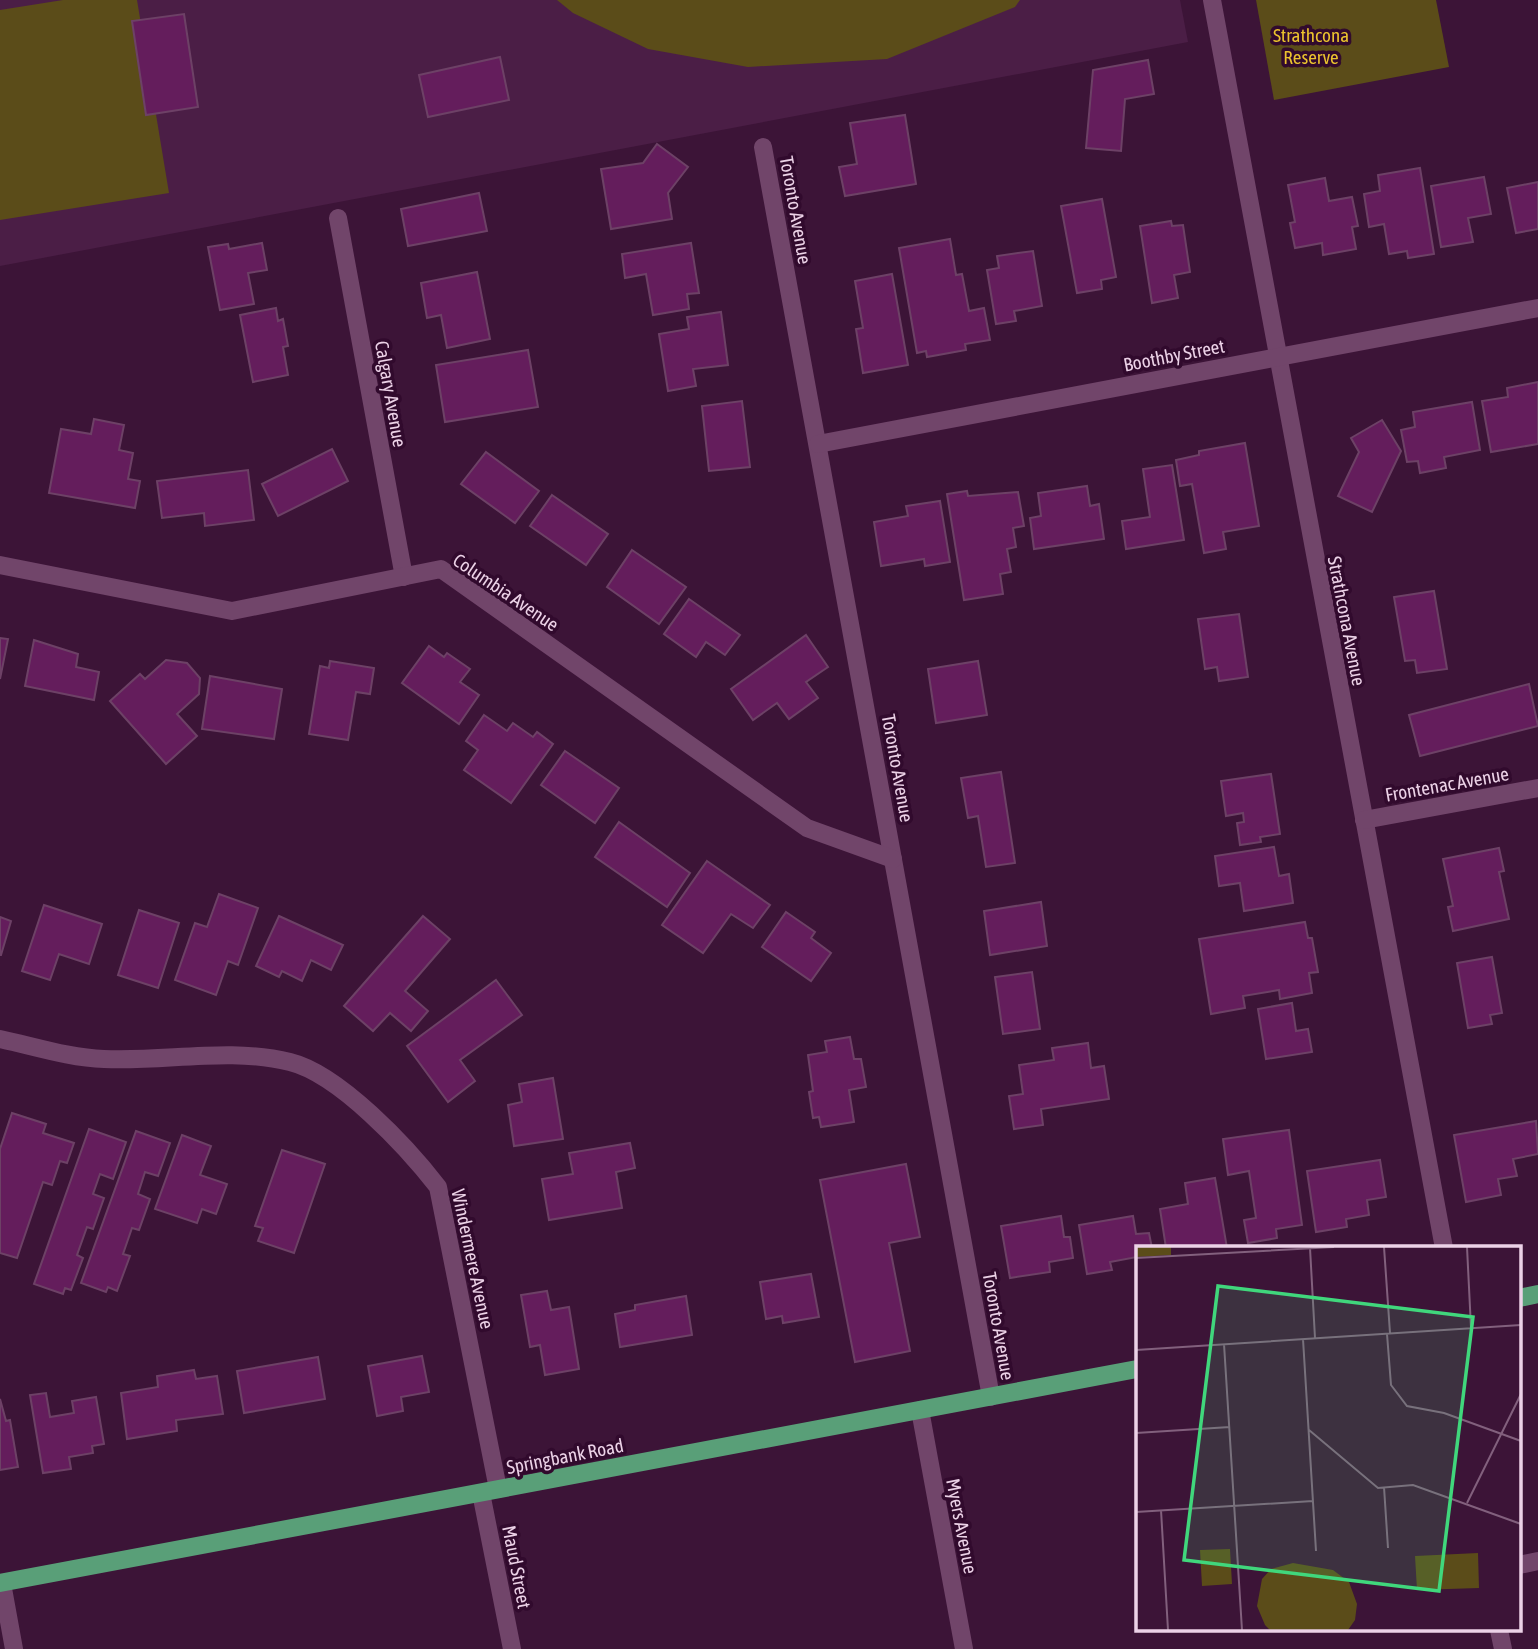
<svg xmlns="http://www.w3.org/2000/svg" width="1538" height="1649" font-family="'Asap Condensed',sans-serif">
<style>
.built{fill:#4b1e46}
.green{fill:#5b4c19}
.building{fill:#641d5c;stroke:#6d4166;stroke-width:2}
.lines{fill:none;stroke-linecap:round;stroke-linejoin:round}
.minor{stroke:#71456a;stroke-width:18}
.major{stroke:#599f78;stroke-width:18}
.labels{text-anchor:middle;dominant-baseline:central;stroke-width:7;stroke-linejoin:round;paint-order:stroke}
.park-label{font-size:19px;fill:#ebc32e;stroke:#310a2d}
.street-label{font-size:19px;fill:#ecd2e7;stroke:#310a2d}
.inset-road{fill:none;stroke:#82607d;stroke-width:2}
.view{fill:#40d77c;fill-opacity:0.15;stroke:#40d77c;stroke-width:3.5}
.inset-edge{fill:none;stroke:#ecd2e7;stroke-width:3.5}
</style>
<rect width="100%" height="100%" fill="#3c1437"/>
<path class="built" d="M0 0H1180L1188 42 0 266Z"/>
<g class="green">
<path d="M63 0H137L169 193 0 220V10Z"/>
<path d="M557 0H1020L1015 7 887 59 748 67 648 49 573 13Z"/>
<path d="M1256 0H1436L1449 67 1274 100Z"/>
</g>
<g class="building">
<path d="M184 14 198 107 146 115 132 21Z"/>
<path d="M500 57 509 100 428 117 419 75Z"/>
<path d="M1148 60 1154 94 1125 99 1121 151 1086 148 1093 70Z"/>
<path d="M905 115 916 184 845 196 839 167 857 164 850 123Z"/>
<path d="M657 144 688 167 668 193 672 219 611 229 601 169 643 163Z"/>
<path d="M1420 168 1434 254 1408 258 1407 251 1389 254 1384 224 1369 227 1364 194 1380 191 1378 175Z"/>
<path d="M1484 177 1491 214 1468 218 1473 242 1441 247 1431 186Z"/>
<path d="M1325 178 1329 201 1352 197 1358 226 1352 227 1356 249 1323 255 1322 243 1295 248 1290 223 1295 222 1288 185Z"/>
<path d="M1538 182V229L1516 233 1507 188Z"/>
<path d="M479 193 487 231 408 246 401 209Z"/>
<path d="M1102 199 1116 277 1101 280 1102 289 1077 293 1061 206Z"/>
<path d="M1171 221 1172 226 1183 225 1190 272 1174 275 1178 298 1152 303 1140 226Z"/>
<path d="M950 239 956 275 962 274 969 311 984 308 990 340 965 344 966 350 927 357 926 351 917 353 899 248Z"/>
<path d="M262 243 267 270 248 273 254 304 220 310 208 247 228 244 229 249Z"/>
<path d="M691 243 699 293 687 294 689 309 653 315 646 274 625 278 622 254Z"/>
<path d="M1033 251 1042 306 1014 311 1016 321 996 324 987 270 999 268 997 256Z"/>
<path d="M477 272 490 339 447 348 441 315 427 318 421 283Z"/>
<path d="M892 274 908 365 863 373 856 329 863 328 855 281Z"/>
<path d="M276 308 278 321 283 319 288 346 283 347 288 375 253 382 240 315Z"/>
<path d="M721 312 728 365 693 369 696 386 668 391 659 334 689 329 687 317Z"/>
<path d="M528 350 538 407 445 422 436 365Z"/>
<path d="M1538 382V444L1491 452 1482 401 1508 397 1507 388Z"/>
<path d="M742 401 750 467 709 471 702 406Z"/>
<path d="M1472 402 1480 450 1444 457 1446 468 1420 473 1418 461 1407 462 1401 430 1415 427 1413 412Z"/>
<path d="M94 419 124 425 119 450 133 453 128 479 140 481 135 508 49 493 61 429 91 434Z"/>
<path d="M1382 420 1401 451 1372 512 1338 496 1359 452 1351 438Z"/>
<path d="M1245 443 1259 526 1223 532 1226 549 1204 553 1192 484 1180 486 1176 460 1199 455V451Z"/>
<path d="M332 449 348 481 278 516 262 484Z"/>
<path d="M486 452 539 491 515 523 461 484Z"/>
<path d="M1172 465 1184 540 1126 549 1122 521 1150 517 1143 469Z"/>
<path d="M248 470 254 520 205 526 204 513 162 518 157 481Z"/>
<path d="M1087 486 1090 506 1099 504 1104 539 1034 549 1030 518 1041 516 1038 493Z"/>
<path d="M967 491 968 496 1018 492 1024 526 1013 528 1016 547 1007 549 1011 572 1000 574 1003 594 964 600 947 494Z"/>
<path d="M552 495 608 534 586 565 530 526Z"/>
<path d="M940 501 950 562 925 566 924 559 881 566 874 522 908 516 906 506Z"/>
<path d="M632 550 686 587 659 624 607 587Z"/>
<path d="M1434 591 1447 669 1417 673 1415 660 1405 661 1394 597Z"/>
<path d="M689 599 740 635 725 655 706 642 696 657 664 634Z"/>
<path d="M1239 614 1248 677 1219 681 1217 667 1205 669 1198 619Z"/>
<path d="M806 635 828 667 806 682 818 698 789 719 777 703 753 720 731 689Z"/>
<path d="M0 638 8 639 0 679Z"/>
<path d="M34 640 78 654 76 667 99 672 94 700 25 686Z"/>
<path d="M429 646 444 657 447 653 470 669 460 682 479 695 459 724 402 683Z"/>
<path d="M166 660 187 663 200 678 199 694 177 714 197 736 166 764 110 701 140 674 145 679Z"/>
<path d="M330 661 374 668 370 694 356 692 348 740 309 734 320 666 329 668Z"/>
<path d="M978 661 987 715 936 723 928 669Z"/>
<path d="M210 676 282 689 274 739 202 729Z"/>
<path d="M1529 684 1538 726 1420 756 1409 715Z"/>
<path d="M484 715 507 731 513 723 533 737 537 732 553 744 511 803 464 770 478 750 466 741Z"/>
<path d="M565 751 619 788 595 823 541 785Z"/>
<path d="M1001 772 1015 863 986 867 978 816 968 818 961 778Z"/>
<path d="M1271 774 1280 834 1260 837 1261 842 1240 845 1237 823 1244 822 1243 813 1226 816 1221 781Z"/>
<path d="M619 822 690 873 667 907 595 857Z"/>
<path d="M1274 847 1279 876 1289 874 1293 903 1244 911 1240 883 1219 886 1215 856Z"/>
<path d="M1499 848 1504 871 1499 872 1509 919 1453 931 1448 907 1453 906 1443 859Z"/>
<path d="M707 861 770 905 753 928 731 914 703 953 662 925Z"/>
<path d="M219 894 258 908 238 965 228 961 216 995 175 980 195 923 207 927Z"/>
<path d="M1041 902 1047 946 990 955 984 911Z"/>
<path d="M44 905 102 924 89 964 59 954 50 980 22 971Z"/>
<path d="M139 910 179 923 158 988 118 975Z"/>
<path d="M786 912 815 932 811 938 831 953 811 981 762 947Z"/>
<path d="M279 916 343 945 331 970 311 960 302 981 282 971 279 977 256 966Z"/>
<path d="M423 916 450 939 405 991 428 1011 411 1031 390 1013 373 1031 344 1006Z"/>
<path d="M0 917 11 921 1 955H0Z"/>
<path d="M1305 922 1308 938H1312L1318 972 1309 973 1312 993 1280 999 1279 990 1243 996 1245 1008 1211 1014 1199 939Z"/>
<path d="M1492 957 1502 1013 1490 1015 1492 1024 1468 1028 1457 963Z"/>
<path d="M1032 972 1040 1029 1003 1034 995 977Z"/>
<path d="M496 980 522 1015 460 1060 475 1081 448 1102 407 1046Z"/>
<path d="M1292 1003 1296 1031 1308 1029 1312 1052 1266 1059 1258 1009Z"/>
<path d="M850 1037 854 1059H861L866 1087 849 1090 854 1122 821 1127 819 1117 813 1118 809 1092 813 1091 808 1055 827 1052 825 1041Z"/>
<path d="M1088 1043 1091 1068 1104 1066 1109 1099 1041 1109 1043 1125 1014 1129 1009 1096 1023 1094 1019 1065 1054 1060 1052 1048Z"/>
<path d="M553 1078 563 1139 514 1146 508 1105 522 1102 519 1084Z"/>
<path d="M12 1113 46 1124 43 1133 74 1143 67 1163 60 1161 52 1185 43 1182 17 1258 0 1253V1149Z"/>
<path d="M1536 1121 1538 1154 1513 1159 1517 1176 1498 1179 1501 1195 1466 1202 1454 1135Z"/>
<path d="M89 1129 126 1142 113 1179 100 1174 93 1194 104 1198 93 1229 87 1227 77 1255 83 1258 71 1290 65 1288 63 1294 34 1284Z"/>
<path d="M1289 1130 1302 1225 1276 1229 1277 1238 1248 1243 1244 1220 1256 1218 1249 1171 1228 1175 1223 1139Z"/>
<path d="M136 1131 170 1143 158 1176 145 1172 138 1194 150 1199 139 1230 132 1228 123 1254 130 1256 117 1291 108 1287 106 1292 81 1283Z"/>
<path d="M182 1135 211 1146 200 1175 227 1184 216 1214 202 1209 197 1223 155 1209Z"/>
<path d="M630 1143 635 1168 616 1172 622 1208 549 1220 542 1179 573 1174 569 1153Z"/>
<path d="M282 1150 325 1164 294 1253 258 1241 263 1228 255 1226Z"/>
<path d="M1380 1160 1386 1197 1367 1200 1369 1215 1346 1219 1347 1227 1316 1232 1307 1171Z"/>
<path d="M906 1164 920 1237 889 1243 910 1351 855 1362 820 1180Z"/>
<path d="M1215 1178 1227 1248H1166L1160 1209 1188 1204 1185 1183Z"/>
<path d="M1061 1216 1064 1237H1070L1073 1258 1049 1262 1050 1272 1010 1278 1001 1226Z"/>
<path d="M1133 1216 1136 1234 1149 1233 1152 1248H1137V1257L1110 1262 1112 1270 1087 1274 1079 1225Z"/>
<path d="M811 1274 819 1317 783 1323 782 1316 766 1319 760 1282Z"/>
<path d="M547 1291 551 1310 569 1307 579 1369 545 1375 540 1345 530 1347 521 1295Z"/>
<path d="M686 1296 692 1335 620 1347 615 1314 635 1310V1305Z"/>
<path d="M422 1356 429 1392 401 1397 403 1411 377 1416 368 1366Z"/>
<path d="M318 1357 325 1399 244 1413 237 1371Z"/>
<path d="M194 1370 196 1379 217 1376 223 1414 176 1420 177 1431 127 1439 121 1393 158 1387 157 1376Z"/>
<path d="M46 1393 50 1417 74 1413 72 1401 96 1397 104 1444 92 1446 93 1453 69 1457 71 1469 43 1473 30 1395Z"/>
<path d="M0 1399 6 1421 10 1420 18 1467 0 1470Z"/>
</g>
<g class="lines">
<g class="minor">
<path d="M1212 0 1444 1248"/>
<path d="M763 147 991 1397"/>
<path d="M338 218 404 577"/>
<path d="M818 444 1538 308"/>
<path d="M0 565 232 611 441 569 807 828 893 859"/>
<path d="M1364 820 1538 788"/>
<path d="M0 1039C33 1046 70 1058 104 1059 166 1062 229 1047 290 1062 339 1074 407 1147 438 1187L498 1489"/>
<path d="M920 1410 964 1649"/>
<path d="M481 1493 512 1649"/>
<path d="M1519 1565 1538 1561"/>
<path d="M2 1583 14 1649"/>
<path d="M1499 1630 1503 1649"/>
</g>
<g class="major">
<path d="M1519 1298 1538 1294"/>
<path d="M0 1583 1137 1369"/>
</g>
</g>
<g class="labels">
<g class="park-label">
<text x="1311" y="35">Strathcona<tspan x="1311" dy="22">Reserve</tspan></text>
</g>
<g class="street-label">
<text transform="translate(796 210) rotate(80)">Toronto Avenue</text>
<text transform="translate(1174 355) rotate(-11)">Boothby Street</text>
<text transform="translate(391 394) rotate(80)">Calgary Avenue</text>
<text transform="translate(506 592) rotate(34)">Columbia Avenue</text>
<text transform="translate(1347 621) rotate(79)">Strathcona Avenue</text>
<text transform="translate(898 768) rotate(80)">Toronto Avenue</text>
<text transform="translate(1447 784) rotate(-10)">Frontenac Avenue</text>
<text transform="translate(473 1259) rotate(78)">Windermere Avenue</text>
<text transform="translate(999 1326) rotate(80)">Toronto Avenue</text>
<text transform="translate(565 1456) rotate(-11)">Springbank Road</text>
<text transform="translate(962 1526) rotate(79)">Myers Avenue</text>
<text transform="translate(517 1567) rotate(79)">Maud Street</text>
</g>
</g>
<g transform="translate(1136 1246)">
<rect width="385" height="385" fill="#3c1437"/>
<path d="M0 1H35V9L0 11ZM94 303 96 338 66 340 64 304ZM342 307 343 342 281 344 279 310ZM157 317 197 324 213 336 221 358 219 374 212 384H134L129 379 121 360 126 333 135 323Z" fill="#5b4c19"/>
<path class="inset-road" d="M248 1 254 87M331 1 335 82M174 2 179 92M0 12 198 1M251 88 255 139 271 160 308 167 385 195M167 93 180 305M88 98 106 384M0 104 385 79M173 184 242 242 277 239 385 278M0 187 94 181M248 241 252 302M331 257 385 148M25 264 32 384M0 266 177 255"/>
<path class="view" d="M82 40 337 71 303 345 48 314Z"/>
<rect width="385" height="385" class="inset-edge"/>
</g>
</svg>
